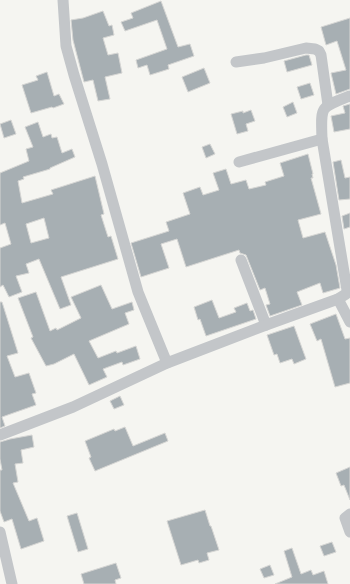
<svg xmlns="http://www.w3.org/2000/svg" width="350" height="584" font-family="Mulish,sans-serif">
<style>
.building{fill:#a7afb3;stroke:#d6d6d4;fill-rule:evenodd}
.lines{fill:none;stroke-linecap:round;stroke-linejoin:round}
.minor{stroke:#c3c6c9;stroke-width:11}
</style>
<rect width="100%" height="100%" fill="#f5f5f1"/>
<g class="building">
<path d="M161 1 178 47 190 44 194 56 168 65 169 69 150 75 147 65 138 68 136 60 167 49 157 20 125 31 121 22 133 18 131 13Z"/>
<path d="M103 11 109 26 112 25 114 35 103 38 108 55 118 53 122 73 105 77 110 99 98 101 93 80 84 82 73 40 71 20 83 18Z"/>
<path d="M350 18V89L336 94 331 73 346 70 337 41 326 45 321 27Z"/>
<path d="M306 55H309L312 65 287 72 284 61Z"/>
<path d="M204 68 210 83 188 92 182 77Z"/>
<path d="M47 72 54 96 59 94 64 104 53 108 52 107 31 113 22 85 38 80 36 76Z"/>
<path d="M310 83 314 95 301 99 297 87Z"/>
<path d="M293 102 297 113 287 117 283 107Z"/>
<path d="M350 104V129L334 132 331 116 345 113 343 106Z"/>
<path d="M251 110 255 121 246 124 248 131 237 134 231 114 243 111V113Z"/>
<path d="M11 120 16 134 4 138 0 124Z"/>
<path d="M38 122 43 137 51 134 52 138 57 137 62 153 72 149 75 157 50 168V169L23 177 24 179 18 181 22 203 53 194 51 190 95 176 104 214 101 215 108 237 111 236 118 259 61 277 71 305 60 309 39 259 26 264 29 273 16 276 22 292 9 297 3 285 0 287V248L11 244 5 223 0 225V173L29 161 26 149 33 147 25 127ZM44 218 49 238 31 243 26 224Z"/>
<path d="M210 144 215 154 206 158 202 147Z"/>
<path d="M308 154 313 174H312L313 178H311L321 214 298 220 303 238 325 232 336 265 340 288 323 293 320 283 297 292 302 305 270 316 266 305 270 304 265 288 260 290 246 255 240 253 239 250 186 267 177 239 161 244 169 268 141 277 131 243 169 231 166 222 190 214 183 193 200 187 203 195 219 190 213 173 226 169 231 184 246 180 249 189 266 185 265 182 284 176 280 163Z"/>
<path d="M341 160 345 178 350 177V199L339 200 333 162Z"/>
<path d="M350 213V227L344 229 342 216Z"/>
<path d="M101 285 112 309 132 302 134 310 125 313 129 324 89 341 98 358 116 351 117 353 136 346 140 359 123 365 122 362 103 369 107 377 89 385 74 354 54 364 46 366 31 338 33 337 18 298 36 292 50 331 56 328 57 330 81 318 71 297Z"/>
<path d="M212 300 219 318 236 312 234 308 247 303 250 311 253 310 256 319 206 336 200 319 198 320 194 307Z"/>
<path d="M0 302H2L18 353 7 356 15 377 29 373 36 393 32 394 36 405 2 417 5 426 0 428Z"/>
<path d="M336 314 345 339 350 338V383L335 387 321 339 317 341 310 324Z"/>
<path d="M294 326 306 359 294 364 292 359 280 363 277 354 274 355 267 335Z"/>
<path d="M120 396 124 405 114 409 110 401Z"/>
<path d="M125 427 133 446 165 433 168 441 95 471 89 458 91 457 85 441 114 429 115 431Z"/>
<path d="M32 435 34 447 21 450 23 463 15 464 18 482 13 483 29 521 37 518 44 541 21 549 12 519 4 522 0 511V470H2L0 459V442L10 439Z"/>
<path d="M350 467V500L344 485 341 486 336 473Z"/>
<path d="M205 510 210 526H211L219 550 207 553 209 560 199 563 198 560 181 565 167 521Z"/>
<path d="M77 513 88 549 78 552 67 516Z"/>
<path d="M332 542 336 552 324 556 320 546Z"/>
<path d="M292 548 301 574 311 570 313 575 324 571 328 584H275L292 577 284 551Z"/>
<path d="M116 563 121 578 115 580 116 584H84L81 574Z"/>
<path d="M270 565 274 575 264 578 260 569Z"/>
</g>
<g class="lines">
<g class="minor">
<path d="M63 0 66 46 74 75 102 164 138 292 167 363"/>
<path d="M236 62 264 58 306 48 315 49 319 51 321 55 328 105"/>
<path d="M239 162 322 139"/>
<path d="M241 260 266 325"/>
<path d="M338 299 350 322"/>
<path d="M0 435 73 407 167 363 266 325 338 299 346 294 347 290 322 139C321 106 319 108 350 96"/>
<path d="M350 514 345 518 350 532"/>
<path d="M0 532 12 584"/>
</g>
</g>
</svg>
